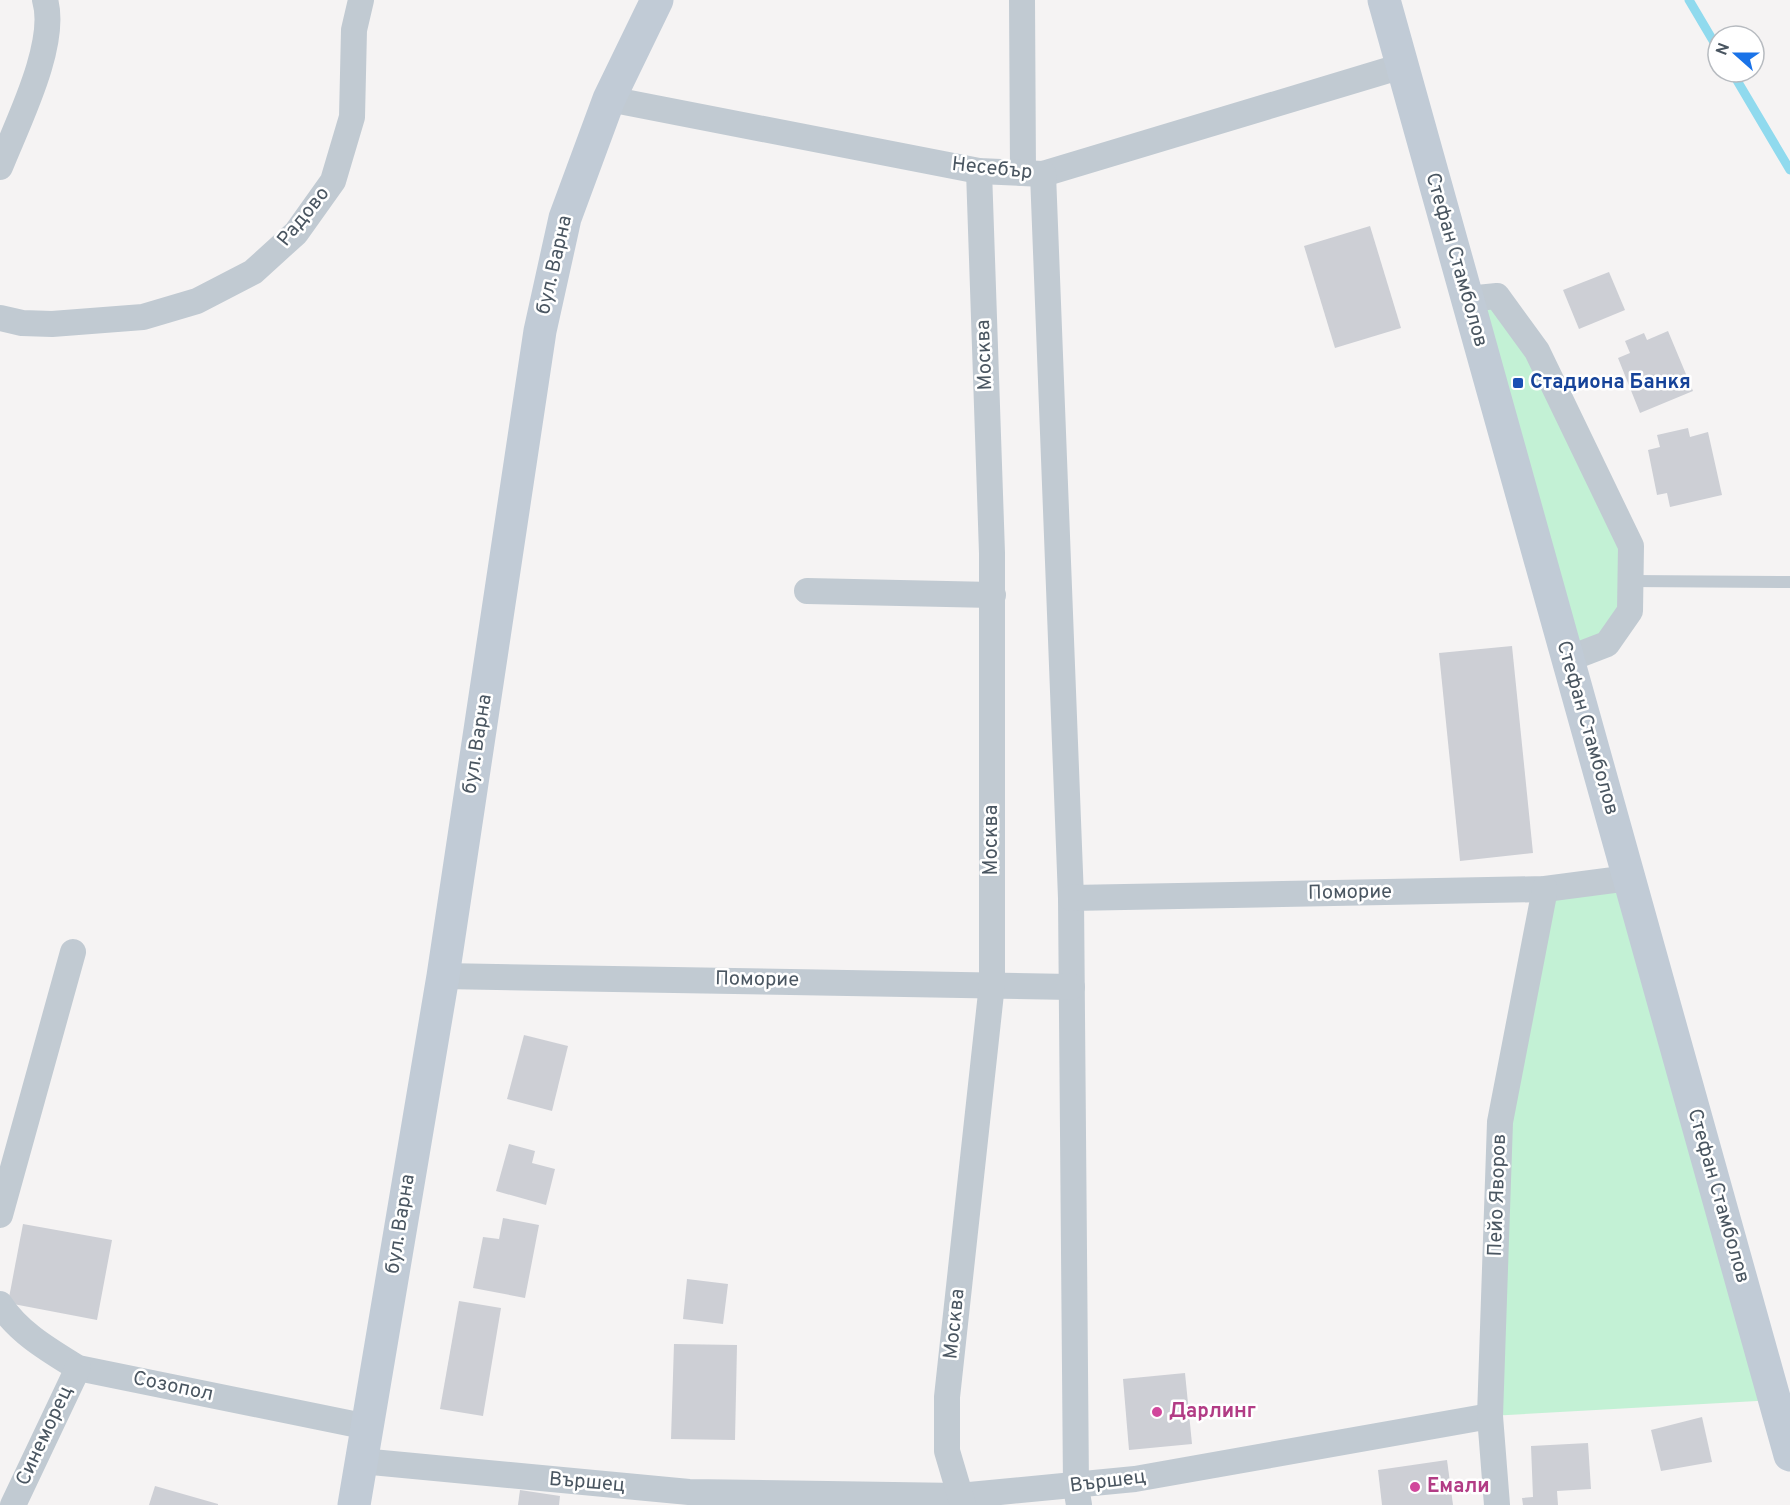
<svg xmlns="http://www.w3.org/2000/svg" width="1790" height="1505" font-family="Overpass,sans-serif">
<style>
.green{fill:#c3f1d5}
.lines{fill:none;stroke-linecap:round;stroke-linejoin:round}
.stream{stroke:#90daee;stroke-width:9}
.building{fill:#cdcfd5}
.lane{stroke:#c1cad2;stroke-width:12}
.street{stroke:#c1cad2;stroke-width:26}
.secondary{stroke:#c1cbd6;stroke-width:33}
.transit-dot{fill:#1a4fb4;stroke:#fff;stroke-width:2}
.hotel-dot{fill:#d1479c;stroke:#fff;stroke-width:2}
.labels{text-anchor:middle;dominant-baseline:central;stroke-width:5;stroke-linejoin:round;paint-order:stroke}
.street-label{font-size:20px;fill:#4a5661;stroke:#fff}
.transit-label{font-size:20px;font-weight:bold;fill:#164399;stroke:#fff;text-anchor:start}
.hotel-label{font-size:20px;font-weight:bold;fill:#b23c85;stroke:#fff;text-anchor:start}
</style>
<rect width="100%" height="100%" fill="#f5f3f3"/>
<g class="green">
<path d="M1497 296 1631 546 1630 611 1568 659 1467 299Z"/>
<path d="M1629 878 1775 1400 1490 1416 1500 1122 1545 889Z"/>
</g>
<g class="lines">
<g class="stream">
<path d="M1689 0 1718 49"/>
<path d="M1732 72 1790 170"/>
</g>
</g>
<g class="building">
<path d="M1370 226 1401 328 1335 348 1304 246Z"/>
<path d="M1609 272 1625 310 1579 329 1563 290Z"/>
<path d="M1668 331 1693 391 1640 413 1618 358 1630 353 1625 341 1644 333 1647 340Z"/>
<path d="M1688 428 1690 437 1708 432 1722 495 1670 507 1667 493 1657 495 1648 450 1660 447 1657 435Z"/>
<path d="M1512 646 1533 853 1460 861 1439 653Z"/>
<path d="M524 1035 568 1046 552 1111 507 1099Z"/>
<path d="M509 1144 535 1151 532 1163 555 1169 546 1205 496 1191Z"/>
<path d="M503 1218 539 1225 525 1298 473 1288 483 1237 499 1239Z"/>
<path d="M23 1224 112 1240 97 1320 8 1303Z"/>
<path d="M687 1279 728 1284 723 1324 683 1319Z"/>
<path d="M459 1301 501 1308 483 1416 440 1409Z"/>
<path d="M674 1344 737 1345 735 1440 671 1439Z"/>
<path d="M1185 1373 1192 1444 1129 1450 1123 1379Z"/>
<path d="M1702 1417 1712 1462 1661 1471 1651 1430Z"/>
<path d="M1588 1443 1591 1489 1557 1491 1558 1505H1523L1522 1498 1533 1497 1531 1446Z"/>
<path d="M1447 1460 1453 1505H1382L1378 1470Z"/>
<path d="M155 1486 218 1504V1505H149Z"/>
<path d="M520 1490 560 1496 559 1505H518Z"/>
</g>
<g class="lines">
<path class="lane" d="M1630 581 1790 582"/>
<g class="street">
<path d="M1022 0 1023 173"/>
<path d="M609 99 979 171 1043 174 1402 66"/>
<path d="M0 167C17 124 58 44 45 0"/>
<path d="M1043 174 1071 898 1076 1487 1079 1505"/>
<path d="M1467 299 1497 296 1537 351 1631 546 1630 611 1607 644 1568 659"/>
<path d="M0 318 22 323 52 324 143 317 197 301 253 272 296 233 333 181 352 117 354 30 361 0"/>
<path d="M807 591 993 595"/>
<path d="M1071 898 1545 889 1629 878"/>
<path d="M443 976 1072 987"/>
<path d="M0 1215 73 952"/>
<path d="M0 1304C19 1333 49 1350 78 1368L368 1427"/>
<path d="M361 1461 689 1492 959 1496 1135 1479 1490 1416"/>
<path d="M13 1505 78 1368"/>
<path d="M963 1505 947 1451V1397L992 984V553L979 171"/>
<path d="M1497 1505 1490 1416 1500 1122 1545 889"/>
</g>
<g class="secondary">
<path d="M1384 0 1790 1455"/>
<path d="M354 1505 443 976 540 331 565 218 609 99 657 0"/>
</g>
</g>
<rect class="transit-dot" x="1512" y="377" width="12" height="12" rx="3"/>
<g class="hotel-dot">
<circle cx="1157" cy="1412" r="6"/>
<circle cx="1415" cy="1487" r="6"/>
</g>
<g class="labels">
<g class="street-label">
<text transform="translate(992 169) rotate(6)">Несебър</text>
<text transform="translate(304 217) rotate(-51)">Радово</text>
<text transform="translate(1456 260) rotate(74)">Стефан Стамболов</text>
<text transform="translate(555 265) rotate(-77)">бул. Варна</text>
<text transform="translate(985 355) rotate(-92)">Москва</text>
<text transform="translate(1587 728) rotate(74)">Стефан Стамболов</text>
<text transform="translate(478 744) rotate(-81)">бул. Варна</text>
<text transform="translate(992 840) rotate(-90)">Москва</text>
<text transform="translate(1350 893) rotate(-1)">Поморие</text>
<text transform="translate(757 980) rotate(1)">Поморие</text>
<text transform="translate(1498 1195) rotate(-88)">Пейо Яворов</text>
<text transform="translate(1718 1196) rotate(74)">Стефан Стамболов</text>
<text transform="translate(401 1224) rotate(-81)">бул. Варна</text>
<text transform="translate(955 1324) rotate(-84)">Москва</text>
<text transform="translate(173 1387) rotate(12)">Созопол</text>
<text transform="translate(45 1436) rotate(-65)">Синеморец</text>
<text transform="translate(1108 1482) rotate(-7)">Вършец</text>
<text transform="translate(587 1483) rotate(5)">Вършец</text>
</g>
<g class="transit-label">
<text x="1530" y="383">Стадиона Банкя</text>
</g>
<g class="hotel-label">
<text x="1169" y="1412">Дарлинг</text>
<text x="1427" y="1487">Емали</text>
</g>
</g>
<g transform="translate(1736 54) rotate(291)"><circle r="28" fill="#ffffff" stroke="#b7bbc0" stroke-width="1.5"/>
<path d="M0-4.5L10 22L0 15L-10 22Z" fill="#1a73e8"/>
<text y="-9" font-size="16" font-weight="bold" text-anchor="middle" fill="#4a5661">N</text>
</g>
</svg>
